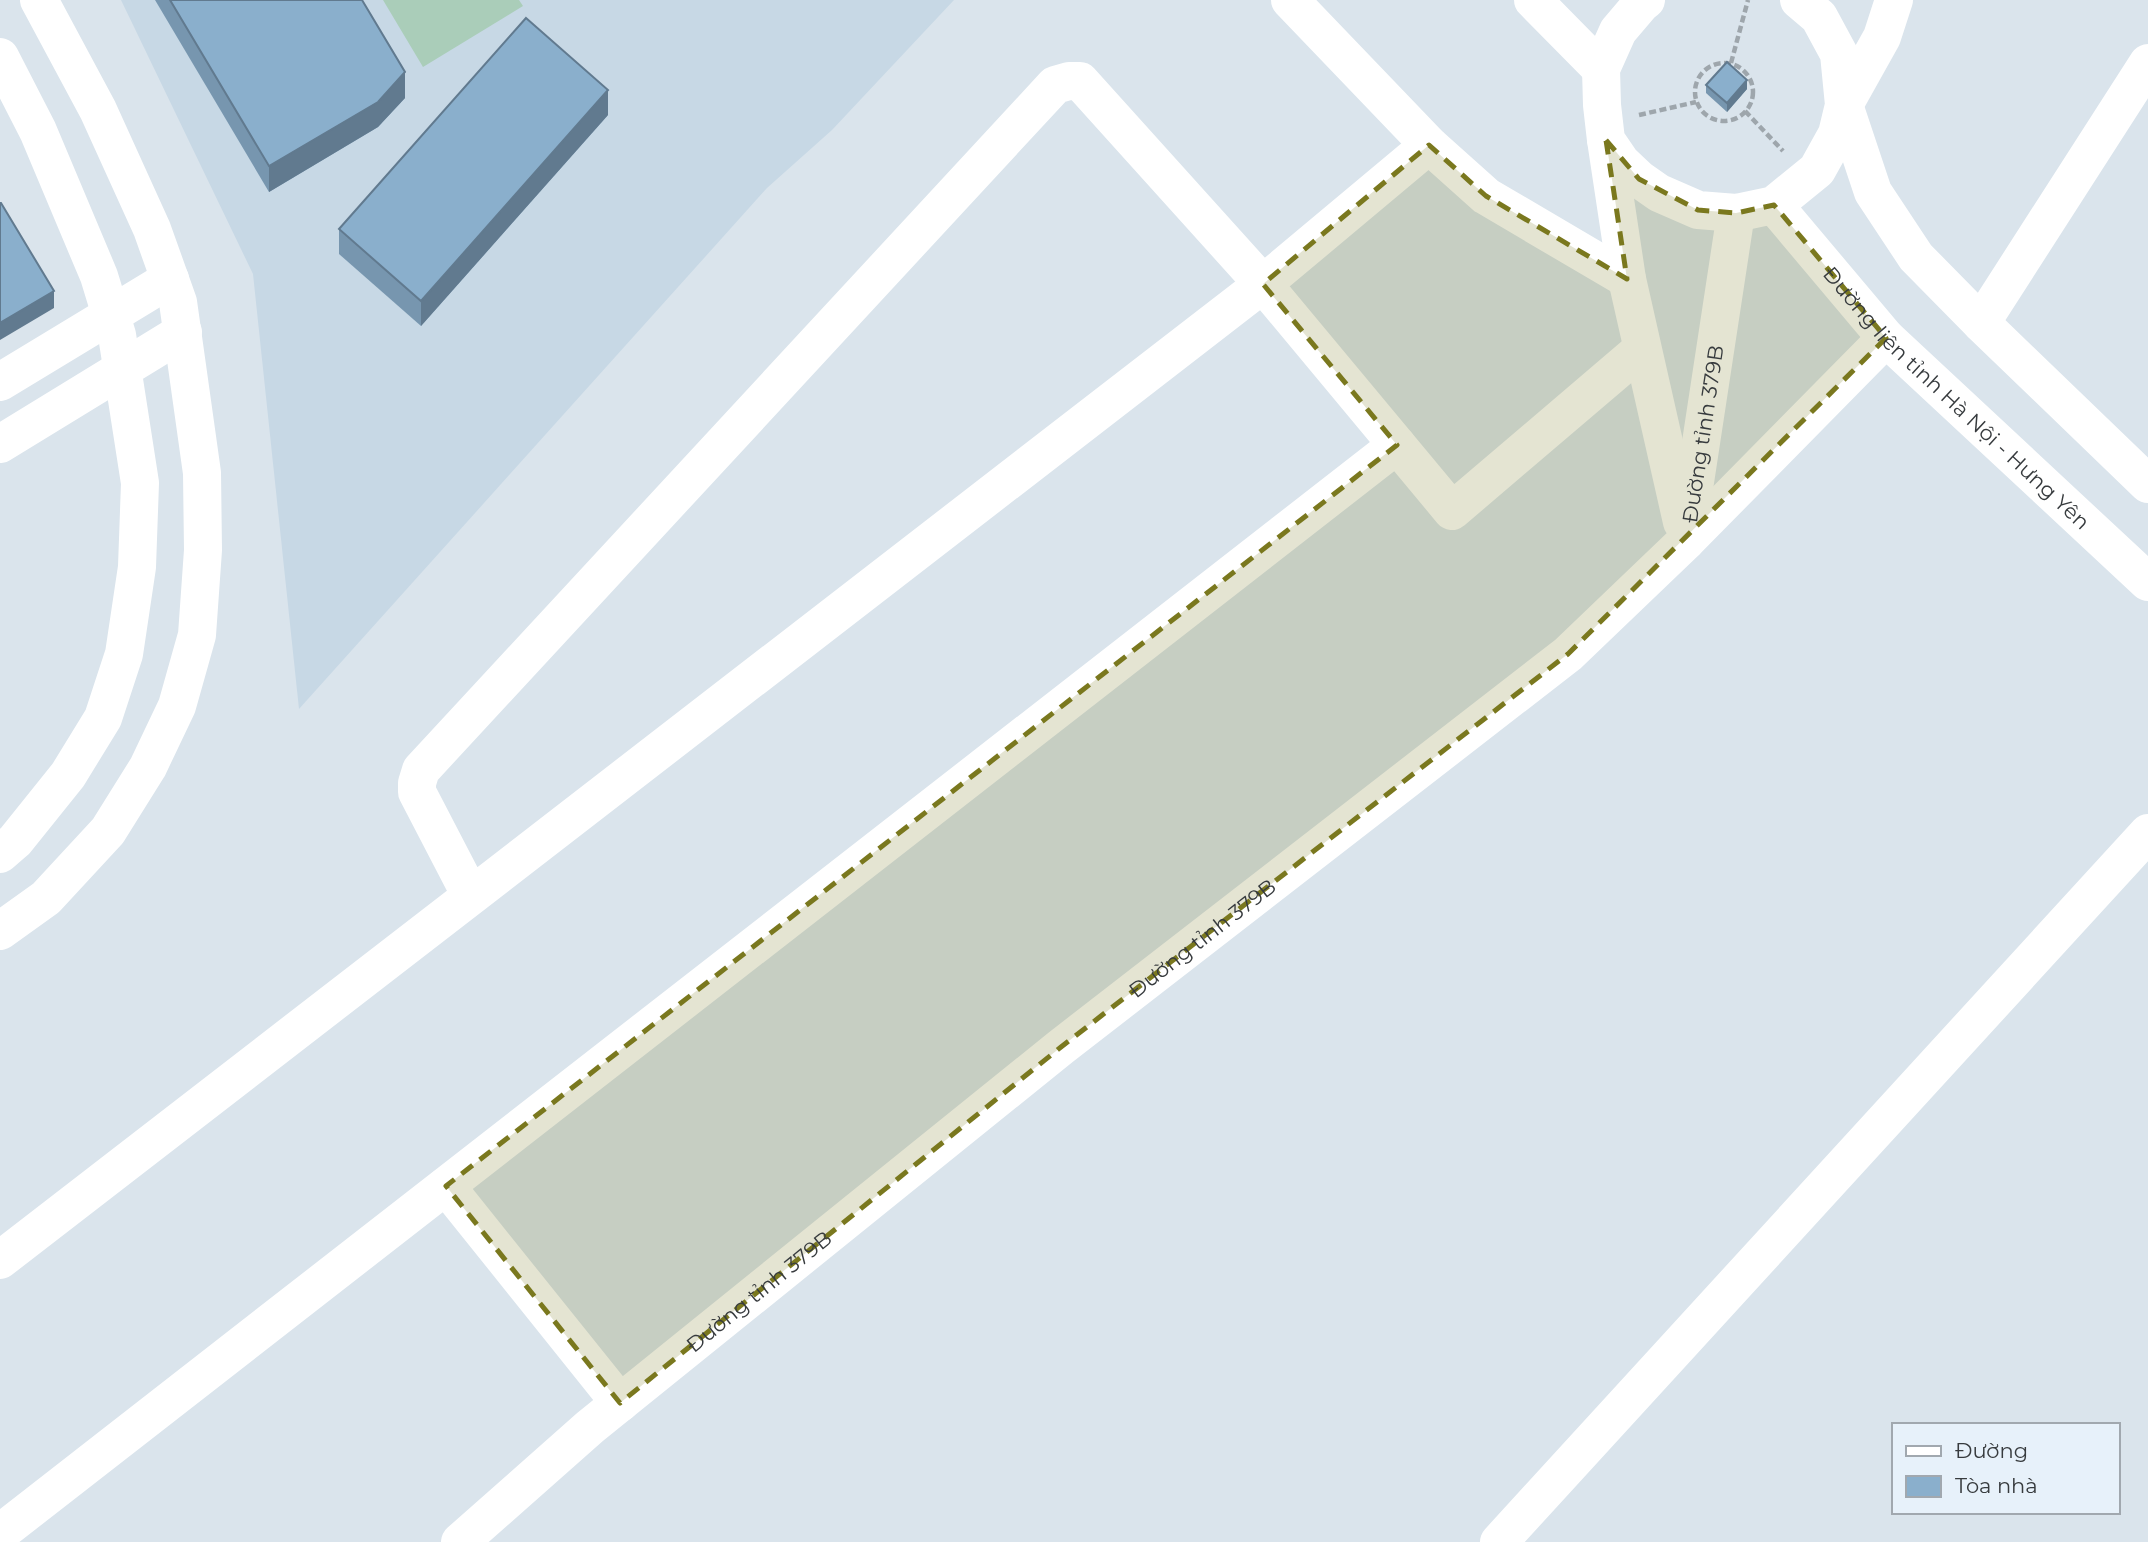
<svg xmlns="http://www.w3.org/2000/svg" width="2148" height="1542" font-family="Montserrat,sans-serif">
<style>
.built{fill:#c7d8e5}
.pitch{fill:#aacdb9}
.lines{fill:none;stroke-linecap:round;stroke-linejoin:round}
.path{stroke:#9ea6ac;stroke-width:4.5;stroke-dasharray:7 3.5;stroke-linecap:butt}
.minor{stroke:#fff;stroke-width:38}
.tertiary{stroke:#fff;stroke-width:38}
.primary{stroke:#fff;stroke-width:38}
.trunk{stroke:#fff;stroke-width:38}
.wall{fill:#7796af}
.shaded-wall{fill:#617a8f}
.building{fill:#8aafcc;stroke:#617a8f;stroke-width:2}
.marked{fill:#7a781e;fill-opacity:0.2;stroke:#7a781e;stroke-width:5;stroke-dasharray:14 9;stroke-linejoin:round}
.labels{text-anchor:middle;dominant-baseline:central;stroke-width:5;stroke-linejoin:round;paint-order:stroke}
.street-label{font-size:21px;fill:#373b3e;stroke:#e7f1fa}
</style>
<rect width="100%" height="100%" fill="#dae4ec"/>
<path class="built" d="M121 0H954L832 130 767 188 299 709 253 274Z"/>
<path class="pitch" d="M383 0H519L523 6 423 67Z"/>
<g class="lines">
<g class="path">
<circle cx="1724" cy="92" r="29"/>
<path d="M1731 63 1748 0"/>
<path d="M1745 111 1783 151"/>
<path d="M1639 115 1696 102"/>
</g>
<g class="minor">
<path d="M1290 0 1429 145 1486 196 1627 279"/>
<path d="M0 57 38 131 99 276 117 335 140 483 137 567 124 654 103 718 68 775 15 841 0 854"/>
<path d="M1429 145 1263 284 1452 511 1642 349"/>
<path d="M1981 323 2148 63"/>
<path d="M0 382 170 279"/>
<path d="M0 444 183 332"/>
<path d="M0 931 46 898 108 831 148 767 177 706 197 635 203 550 202 473 178 302 152 229 98 110 39 0"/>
<path d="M446 1186 620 1403"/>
<path d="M0 1260 1263 284 1080 81H1069L1055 85 421 770 417 783V792L471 896"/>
<path d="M0 1533 1397 445"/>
</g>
<path class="tertiary" d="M1499 1542 2148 833"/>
<g class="primary">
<path d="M1844 105 1882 37 1894 0"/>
<path d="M1606 140 1627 279 1682 522"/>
<path id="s1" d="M460 1542 590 1427 1061 1047 1568 654 1686 541 1736 213"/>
</g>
<g class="trunk">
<path d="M1533 0 1601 69"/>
<path d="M1646 0 1641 4 1618 31 1601 69 1602 105 1606 140 1621 162 1639 179 1659 193 1698 210 1736 213 1774 205 1817 170 1837 134 1844 105 1839 54 1819 17 1799 0"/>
<path d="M1844 105 1873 192 1916 257 1981 323 2148 484"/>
<path id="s2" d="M1774 205 1886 338 2148 582"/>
<path d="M1686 541 1886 338"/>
</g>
</g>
<g class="wall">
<path d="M155 0H362L405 98 378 127 269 192Z"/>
<path d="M1706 85 1747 89 1727 112 1706 93Z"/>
<path d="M608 115 421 326 339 254V229Z"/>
</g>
<g class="shaded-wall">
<path d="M405 72V98L378 127 269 192V166Z"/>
<path d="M1747 80V89L1727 112V103Z"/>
<path d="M608 90V115L421 326V301Z"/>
<path d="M54 291V308L0 340V323Z"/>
</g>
<g class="building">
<path d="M170 0H362L405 72 378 102 269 166Z"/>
<path d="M526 18 608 90 421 301 339 229Z"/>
<path d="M1727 62 1747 80 1727 103 1706 85Z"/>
<path d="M0 203H1L54 291 0 323Z"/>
</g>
<path class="marked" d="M1606 140 1639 179 1698 210 1736 213 1774 205 1886 338 1568 654 1061 1047 620 1403 446 1186 1397 445 1263 284 1429 145 1486 196 1627 279Z"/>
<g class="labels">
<g class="street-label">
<text stroke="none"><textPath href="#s2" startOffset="266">Đường liên tỉnh Hà Nội - Hưng Yên</textPath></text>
<text stroke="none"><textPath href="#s1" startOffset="1692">Đường tỉnh 379B</textPath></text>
<text stroke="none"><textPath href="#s1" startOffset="957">Đường tỉnh 379B</textPath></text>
<text stroke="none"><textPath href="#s1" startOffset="390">Đường tỉnh 379B</textPath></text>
</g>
</g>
<rect x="1892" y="1423" width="228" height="91" fill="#e7f1fa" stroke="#a1a8af" stroke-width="2"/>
<rect x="1906" y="1446" width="35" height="10" fill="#ffffff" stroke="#a1a8af" stroke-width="2"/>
<text x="1955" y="1458" font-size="21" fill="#373b3e">Đường</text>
<rect x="1906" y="1476" width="35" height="21" fill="#8aafcc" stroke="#a1a8af" stroke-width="2"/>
<text x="1955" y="1493" font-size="21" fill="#373b3e">Tòa nhà</text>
</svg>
